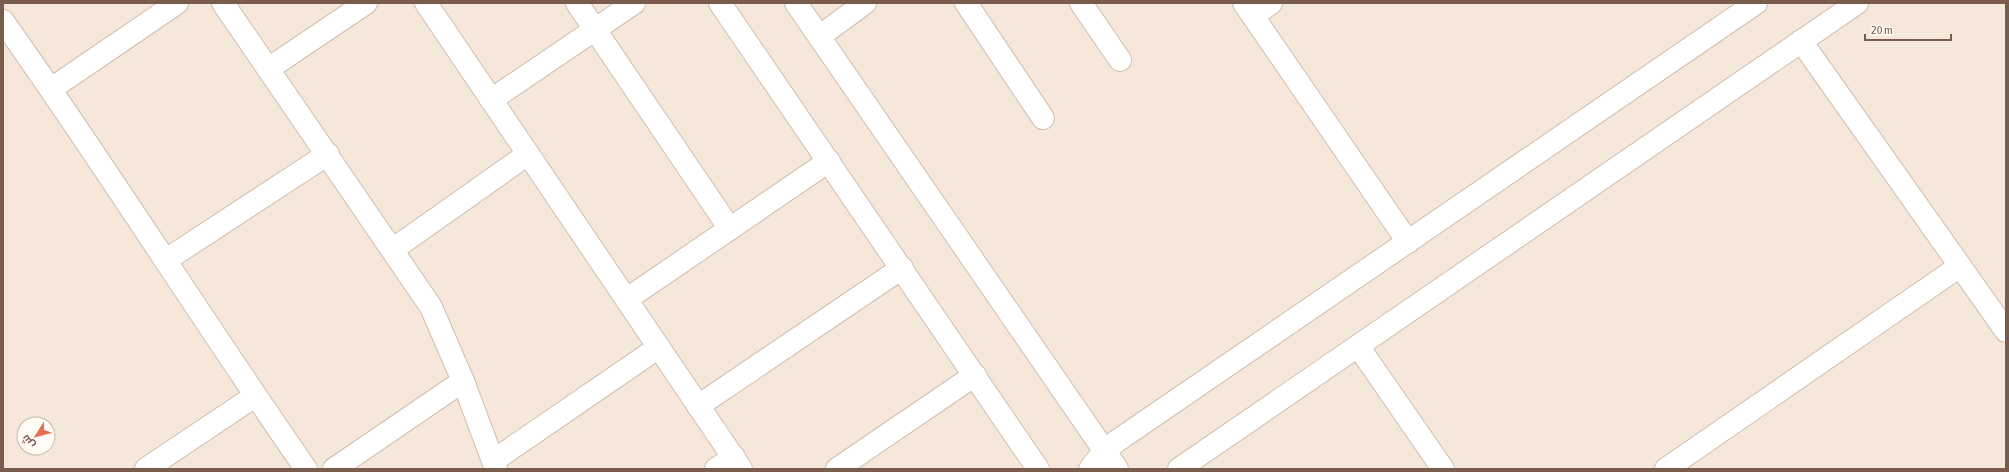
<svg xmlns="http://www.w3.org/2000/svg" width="2009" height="472" font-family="'Asap Condensed',Cairo,sans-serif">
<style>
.residential{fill:#f5e8da;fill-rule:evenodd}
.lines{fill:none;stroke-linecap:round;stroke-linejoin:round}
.minor-casing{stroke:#d1beb0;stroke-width:24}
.tertiary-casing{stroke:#d1beb0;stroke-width:24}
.minor{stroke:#fff;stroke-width:22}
.tertiary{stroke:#fff;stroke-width:22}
</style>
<rect width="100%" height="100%" fill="#fdf6ec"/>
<path class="residential" d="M3 3H2006V469H3ZM24 424H48V448H24Z"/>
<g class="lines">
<g class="minor-casing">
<g id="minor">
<path d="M223 3 431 307 463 381 496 469"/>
<path d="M426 3 741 469"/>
<path d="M577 3 730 229"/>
<path d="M966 3 1043 118"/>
<path d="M1081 3 1120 60"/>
<path d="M1244 3 1408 242"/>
<path d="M1253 16 1271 3"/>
<path d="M3 21C107 168 203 321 306 469"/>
<path d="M820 36 865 3"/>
<path d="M1801 41 2006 331"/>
<path d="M268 69 366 3"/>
<path d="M51 89 177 3"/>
<path d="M491 100 634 3"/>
<path d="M392 250 528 154"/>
<path d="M166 260 328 154"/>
<path d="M627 299 829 161"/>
<path d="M1358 346 1443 469"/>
<path d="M698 406 902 268"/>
<path d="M493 461 659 347"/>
<path d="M146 469 255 396"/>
<path d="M334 469 463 381"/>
<path d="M716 469 734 457"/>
<path d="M837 469 975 375"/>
<path d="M1666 469 1960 266"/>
</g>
</g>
<g class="tertiary-casing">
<g id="tertiary">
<path d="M720 3 1038 469"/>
<path d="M796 3 1117 469"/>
<path d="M1090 469 1104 451 1117 441 1756 3"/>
<path d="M1179 469 1857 3"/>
</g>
</g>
<use href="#minor" class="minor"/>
<use href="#tertiary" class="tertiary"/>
</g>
<rect width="2009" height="472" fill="none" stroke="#7a5c4d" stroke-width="8"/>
<g transform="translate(36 436) rotate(234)"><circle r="19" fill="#fffaf3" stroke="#cabbb1"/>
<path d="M0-3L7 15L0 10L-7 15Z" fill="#e76f51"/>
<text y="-6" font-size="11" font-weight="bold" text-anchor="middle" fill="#7a5c4d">ش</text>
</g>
<path d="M1865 34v6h86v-6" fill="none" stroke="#7a5c4d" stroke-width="2"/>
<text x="1871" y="34" font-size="12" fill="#7a5c4d" stroke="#fffaf3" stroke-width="3" paint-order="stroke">20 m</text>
</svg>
